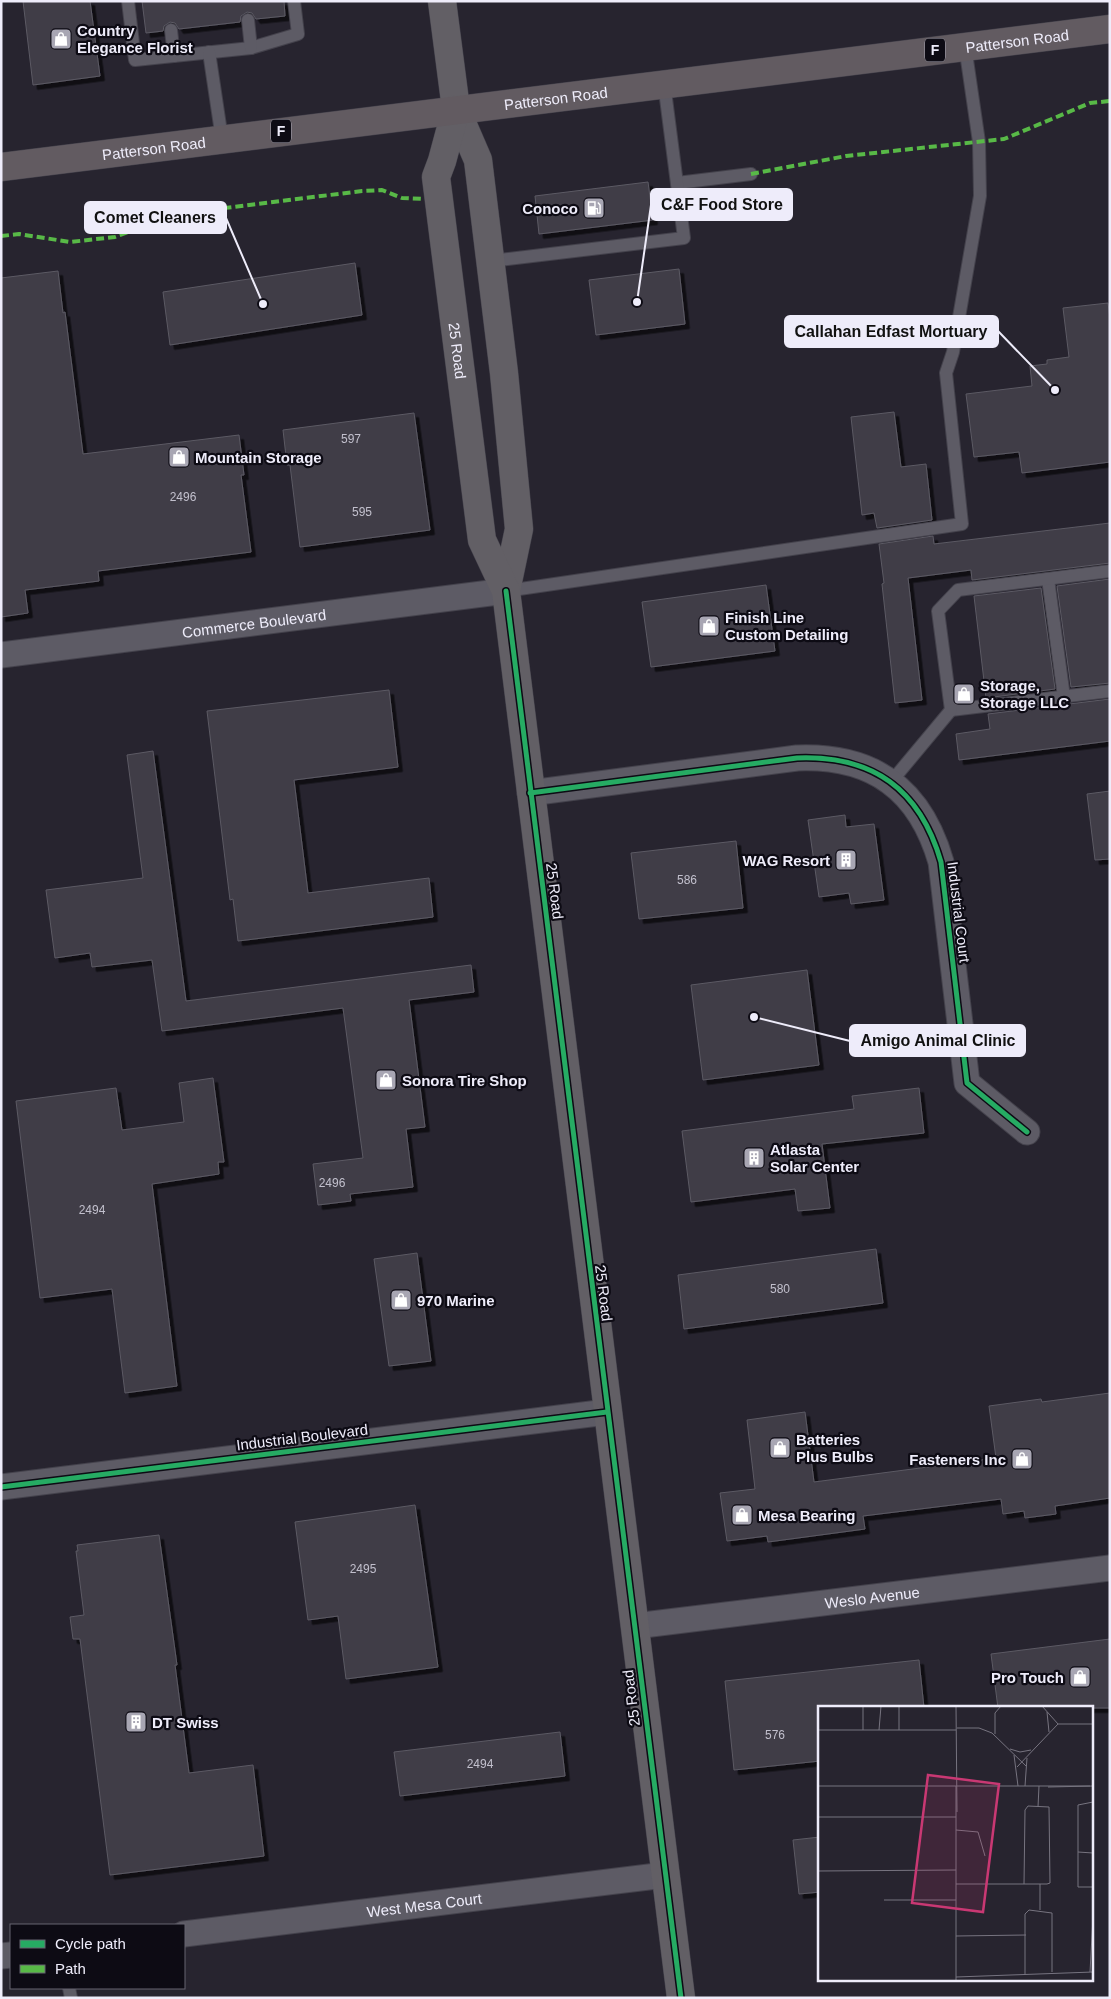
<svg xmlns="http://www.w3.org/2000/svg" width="1111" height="1999" font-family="Arial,sans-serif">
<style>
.building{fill:#3f3c46;stroke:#5c5a64;filter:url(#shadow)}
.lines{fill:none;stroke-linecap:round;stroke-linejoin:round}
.lane-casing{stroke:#44424c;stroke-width:14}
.street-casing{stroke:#44424c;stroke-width:27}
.secondary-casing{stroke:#44424c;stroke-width:29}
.primary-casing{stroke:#44424c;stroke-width:29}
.lane{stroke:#5d5b65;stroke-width:12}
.street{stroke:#5d5b65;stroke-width:25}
.secondary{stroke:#625f65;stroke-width:28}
.primary{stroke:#625b61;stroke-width:28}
.quiet{stroke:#58b947;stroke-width:4;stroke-dasharray:8 4;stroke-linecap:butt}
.cycleway-casing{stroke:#0d0b14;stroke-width:8}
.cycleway{stroke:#26ab63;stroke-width:5}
.labels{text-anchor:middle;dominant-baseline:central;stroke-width:4.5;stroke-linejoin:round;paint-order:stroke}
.number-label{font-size:12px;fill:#c2c0cd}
.shield{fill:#0d0b14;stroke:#aaa8b5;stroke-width:1}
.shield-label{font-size:14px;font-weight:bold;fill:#eeecfa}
.poi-label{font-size:15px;font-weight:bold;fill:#eeecfa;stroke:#0d0b14;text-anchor:start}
.street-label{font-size:15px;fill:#eeecfa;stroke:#0d0b14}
.inset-road{fill:none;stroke:#777480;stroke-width:1}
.view{fill:#c93873;fill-opacity:0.15;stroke:#c93873;stroke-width:2.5}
.inset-edge{fill:none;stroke:#eeecfa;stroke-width:2.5}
.leader{fill:none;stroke:#eeecfa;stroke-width:2}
.callout-dot{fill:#eeecfa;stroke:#0d0b14;stroke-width:2}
.callout{fill:#eeecfa;stroke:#eeecfa;stroke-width:2}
.callout-label{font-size:16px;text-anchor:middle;font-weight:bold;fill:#111}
</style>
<defs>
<filter id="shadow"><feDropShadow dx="4.5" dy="4.5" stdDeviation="0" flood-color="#0009"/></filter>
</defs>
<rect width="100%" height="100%" fill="#27242f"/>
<g class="building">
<path d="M23 1H90L100 76 33 85Z"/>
<path d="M142 1H284L285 16 256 19 252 13 247 12 241 16 240 22 179 29 175 23 170 22 164 26 163 31 146 33Z"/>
<path d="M648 182 653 220 539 234 535 196Z"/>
<path d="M355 263 362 315 170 345 163 292Z"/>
<path d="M679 269 685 324 596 335 589 280Z"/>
<path d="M58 271 63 313 65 312 83 454 239 435 244 475H241L251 552 98 571 99 581 25 590 28 613 1 617V278Z"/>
<path d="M1108 303 1110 319V462L1022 473 1019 452 974 457 966 394 1032 386 1030 366 1047 364V360L1069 357 1063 308Z"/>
<path d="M894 412 901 467 926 464 932 520 877 528 874 513 862 515 851 417Z"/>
<path d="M414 413 430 530 300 547 290 465H287L283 430Z"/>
<path d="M1110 523V563L972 580 971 570 908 578 922 700 895 703 882 584 884 583 879 544 933 536 934 544Z"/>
<path d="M1110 579V683L1071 687 1057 586Z"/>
<path d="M766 585 775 651 651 667 642 602Z"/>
<path d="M1041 588 1055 689 986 698 974 596Z"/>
<path d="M389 690 398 767 294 780 308 893 429 878 433 917 238 941 233 899 230 900 207 711Z"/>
<path d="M1110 699V741L959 760 956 734 990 729 988 714Z"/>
<path d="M153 751 186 1001 471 965 474 992 409 1000 425 1127 406 1129 413 1187 350 1194 351 1201 318 1205 313 1164 363 1158 343 1008 162 1031 152 960 92 967 90 953 55 958 46 890 143 878 127 755Z"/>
<path d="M1110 791V859L1095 860 1087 794Z"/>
<path d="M845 815 846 827 874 824 884 900 851 904 849 893 819 897 808 820Z"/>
<path d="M736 841 743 908 639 919 631 853Z"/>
<path d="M807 970 819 1065 703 1080 691 985Z"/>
<path d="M213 1078 224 1162H218L219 1174 152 1184 177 1386 125 1393 112 1289 40 1298 16 1101 116 1088 122 1130 184 1122 179 1083Z"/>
<path d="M919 1088 924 1133 822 1144 830 1208 798 1211 795 1189 691 1202 682 1131 854 1109 852 1096Z"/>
<path d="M876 1249 883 1303 684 1329 678 1275Z"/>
<path d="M417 1253 431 1361 389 1366 374 1259Z"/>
<path d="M1110 1393V1498L1055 1506 1056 1514 1025 1518 1024 1511 1003 1514 1001 1499 863 1516 865 1529 768 1542 767 1536 727 1541 720 1493 755 1489 747 1420 805 1412 814 1482 996 1458 989 1406 1041 1399 1042 1402Z"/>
<path d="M415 1505 438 1667 346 1679 338 1616 308 1620 295 1522Z"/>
<path d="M159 1535 177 1665H175L189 1773 253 1765 264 1856 110 1875 80 1639H73L70 1617 84 1615 76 1551H78L77 1545Z"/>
<path d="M1110 1639V1708H998L991 1654Z"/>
<path d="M919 1660 924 1708H820V1761L734 1770 725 1681Z"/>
<path d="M560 1732 565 1776 400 1796 394 1752Z"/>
<path d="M820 1837V1892L799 1894 793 1840Z"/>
</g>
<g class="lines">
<g class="lane-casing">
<g id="lane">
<path d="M128 1 135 60 251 48 298 34 294 1"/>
<path d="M248 20 251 48"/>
<path d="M171 30 174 56"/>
<path d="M209 52 222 139"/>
<path d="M677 183 751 174"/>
<path d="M491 261 684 238 664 83"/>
<path d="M1048 579 1064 697"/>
<path d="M506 591 962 524 946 373 953 352 980 196 979 142 965 46"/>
<path d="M951 710 1110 691"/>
<path d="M891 782 951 710 938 611 958 590 1110 571"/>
<path d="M69 1988 71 1998"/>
</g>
</g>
<g class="street-casing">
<g id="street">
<path id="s1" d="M1 655 506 591"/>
<path d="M530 793 797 758C873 755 920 789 941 862L967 1083 1027 1132"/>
<path d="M1 1487 607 1412"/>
<path id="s2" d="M635 1626 1110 1568"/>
<path id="s3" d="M184 1934 665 1875"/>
<path d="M1 1956 11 1955"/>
</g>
</g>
<g class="secondary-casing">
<g id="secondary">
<path d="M442 1 456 109 478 160 504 373 519 529 506 591"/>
<path id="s4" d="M456 109 442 161 436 177 482 540 506 591 681 1998"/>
</g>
</g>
<g class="primary-casing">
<g id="primary">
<path id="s5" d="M1 167 1110 29"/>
</g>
</g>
<use href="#lane" class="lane"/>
<use href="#street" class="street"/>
<use href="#secondary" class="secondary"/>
<use href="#primary" class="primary"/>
<g class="quiet">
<path d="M751 174 846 156 1004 139 1090 103 1110 101"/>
<path d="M1 236 19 234 70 242 115 237 176 214 362 191 382 190 402 198 424 199"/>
</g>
<g class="cycleway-casing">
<g id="cycleway">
<path d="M506 591 681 1998"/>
<path d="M530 793 797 758C873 755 920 789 941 862L967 1083 1027 1132"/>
<path d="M1 1487 607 1412"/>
</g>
</g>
<use href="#cycleway" class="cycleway"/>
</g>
<defs>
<g id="shop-square" transform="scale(1.125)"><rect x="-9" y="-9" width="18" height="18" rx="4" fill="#a8a6b3" stroke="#0d0b14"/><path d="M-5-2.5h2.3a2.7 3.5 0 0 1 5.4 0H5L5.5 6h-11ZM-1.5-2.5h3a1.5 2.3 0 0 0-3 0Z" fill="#fff"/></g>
<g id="fuel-square" transform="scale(1.125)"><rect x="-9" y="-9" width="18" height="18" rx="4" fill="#a8a6b3" stroke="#0d0b14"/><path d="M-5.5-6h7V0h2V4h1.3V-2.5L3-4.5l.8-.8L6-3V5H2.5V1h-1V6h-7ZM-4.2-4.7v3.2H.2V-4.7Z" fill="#fff"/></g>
<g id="building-square" transform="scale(1.125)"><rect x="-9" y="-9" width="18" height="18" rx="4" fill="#a8a6b3" stroke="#0d0b14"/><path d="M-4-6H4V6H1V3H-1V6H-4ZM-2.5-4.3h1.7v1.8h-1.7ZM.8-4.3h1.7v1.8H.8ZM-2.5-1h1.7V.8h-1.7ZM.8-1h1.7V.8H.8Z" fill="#fff"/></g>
</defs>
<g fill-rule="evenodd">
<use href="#shop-square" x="61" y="39"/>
<use href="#fuel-square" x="594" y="208"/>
<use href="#shop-square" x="179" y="457"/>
<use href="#shop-square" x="709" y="626"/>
<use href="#shop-square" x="964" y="694"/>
<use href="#building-square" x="846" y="860"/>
<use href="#shop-square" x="386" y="1080"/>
<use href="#building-square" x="754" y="1158"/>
<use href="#shop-square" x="401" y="1300"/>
<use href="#shop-square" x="780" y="1448"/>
<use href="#shop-square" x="1022" y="1459"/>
<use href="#shop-square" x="742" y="1515"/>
<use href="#shop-square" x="1080" y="1677"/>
<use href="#building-square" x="136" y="1722"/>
</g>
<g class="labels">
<g class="number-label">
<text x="351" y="439">597</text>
<text x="183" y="497">2496</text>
<text x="362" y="512">595</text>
<text x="687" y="880">586</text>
<text x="332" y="1183">2496</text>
<text x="92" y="1210">2494</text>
<text x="780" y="1289">580</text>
<text x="363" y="1569">2495</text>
<text x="775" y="1735">576</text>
<text x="480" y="1764">2494</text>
</g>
<g class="shield">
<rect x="925" y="38.5" width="20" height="23" rx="4"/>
<rect x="271" y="119.5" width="20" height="23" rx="4"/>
</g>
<g class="shield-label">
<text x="935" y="50">F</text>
<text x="281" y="131">F</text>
</g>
<g class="poi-label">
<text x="77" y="30">Country<tspan x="77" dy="17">Elegance Florist</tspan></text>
<text x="578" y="208" text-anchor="end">Conoco</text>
<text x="195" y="457">Mountain Storage</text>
<text x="725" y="617">Finish Line<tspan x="725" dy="17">Custom Detailing</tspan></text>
<text x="980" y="685">Storage,<tspan x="980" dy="17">Storage LLC</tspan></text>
<text x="830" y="860" text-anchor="end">WAG Resort</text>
<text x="402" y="1080">Sonora Tire Shop</text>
<text x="770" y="1149">Atlasta<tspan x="770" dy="17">Solar Center</tspan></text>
<text x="417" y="1300">970 Marine</text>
<text x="796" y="1439">Batteries<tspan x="796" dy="17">Plus Bulbs</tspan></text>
<text x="1006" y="1459" text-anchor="end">Fasteners Inc</text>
<text x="758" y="1515">Mesa Bearing</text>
<text x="1064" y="1677" text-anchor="end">Pro Touch</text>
<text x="152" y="1722">DT Swiss</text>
</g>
<g class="street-label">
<text stroke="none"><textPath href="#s5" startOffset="1024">Patterson Road</textPath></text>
<text stroke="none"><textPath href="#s5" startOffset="559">Patterson Road</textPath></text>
<text stroke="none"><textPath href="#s5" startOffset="154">Patterson Road</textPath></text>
<text stroke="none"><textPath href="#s4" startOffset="246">25 Road</textPath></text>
<text stroke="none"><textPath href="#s1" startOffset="255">Commerce Boulevard</textPath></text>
<text transform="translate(555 891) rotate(83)">25 Road</text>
<text transform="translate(959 912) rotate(83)">Industrial Court</text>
<text transform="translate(604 1293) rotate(83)">25 Road</text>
<text transform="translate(302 1437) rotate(-7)">Industrial Boulevard</text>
<text stroke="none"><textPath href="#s2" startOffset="239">Weslo Avenue</textPath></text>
<text transform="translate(631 1698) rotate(-97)">25 Road</text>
<text stroke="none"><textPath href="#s3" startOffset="242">West Mesa Court</textPath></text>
</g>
</g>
<g transform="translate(818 1706)">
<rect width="275" height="275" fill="#27242f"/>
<path class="inset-road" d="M138 0 139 106M224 0 240 18M229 6 231 26M139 22H161L174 27 208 60M0 24H138M45 24V0M61 24 63 0M81 24V0M177 28V7L183 0M192 43 202 46 213 44M196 49 200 80M199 61 240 18H275M0 80H272M207 80 209 52M230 81 275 80M275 96 260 99V181H275M220 101 221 80M0 111H138M138 124 160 126 167 150M260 146 275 147M0 165 138 164M138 178H229L232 177 231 101 210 100 207 104 206 178M222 178V204M66 194H138M138 230 208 229M272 266 275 211M207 269V208L211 204 234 207V266M138 271 275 266M138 275V80"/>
<path class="view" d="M110 69 181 78 165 206 94 197Z"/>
<rect width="275" height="275" class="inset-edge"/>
</g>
<path class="leader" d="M637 302L651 205M263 304L226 218M1055 390L998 331M754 1017L850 1041"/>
<g class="callout-dot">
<circle cx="637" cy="302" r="5"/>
<circle cx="263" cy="304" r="5"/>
<circle cx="1055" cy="390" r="5"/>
<circle cx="754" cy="1017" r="5"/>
</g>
<g class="callout">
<rect x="651" y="189" width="141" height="31" rx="5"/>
<rect x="85" y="202" width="141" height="31" rx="5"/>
<rect x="785" y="316" width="213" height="31" rx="5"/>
<rect x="850" y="1025" width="175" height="31" rx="5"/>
</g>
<g class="callout-label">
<text x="722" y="210">C&amp;F Food Store</text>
<text x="155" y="223">Comet Cleaners</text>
<text x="891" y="337">Callahan Edfast Mortuary</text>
<text x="938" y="1046">Amigo Animal Clinic</text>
</g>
<rect width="1111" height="1999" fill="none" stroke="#eeecfa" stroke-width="5"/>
<rect x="10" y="1924" width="175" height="65" fill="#0d0b14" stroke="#676570"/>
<rect x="20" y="1940" width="25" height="8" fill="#26ab63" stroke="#676570"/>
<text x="55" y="1949" font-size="15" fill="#eeecfa">Cycle path</text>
<rect x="20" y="1965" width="25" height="8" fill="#58b947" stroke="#676570"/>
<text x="55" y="1974" font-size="15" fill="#eeecfa">Path</text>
</svg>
